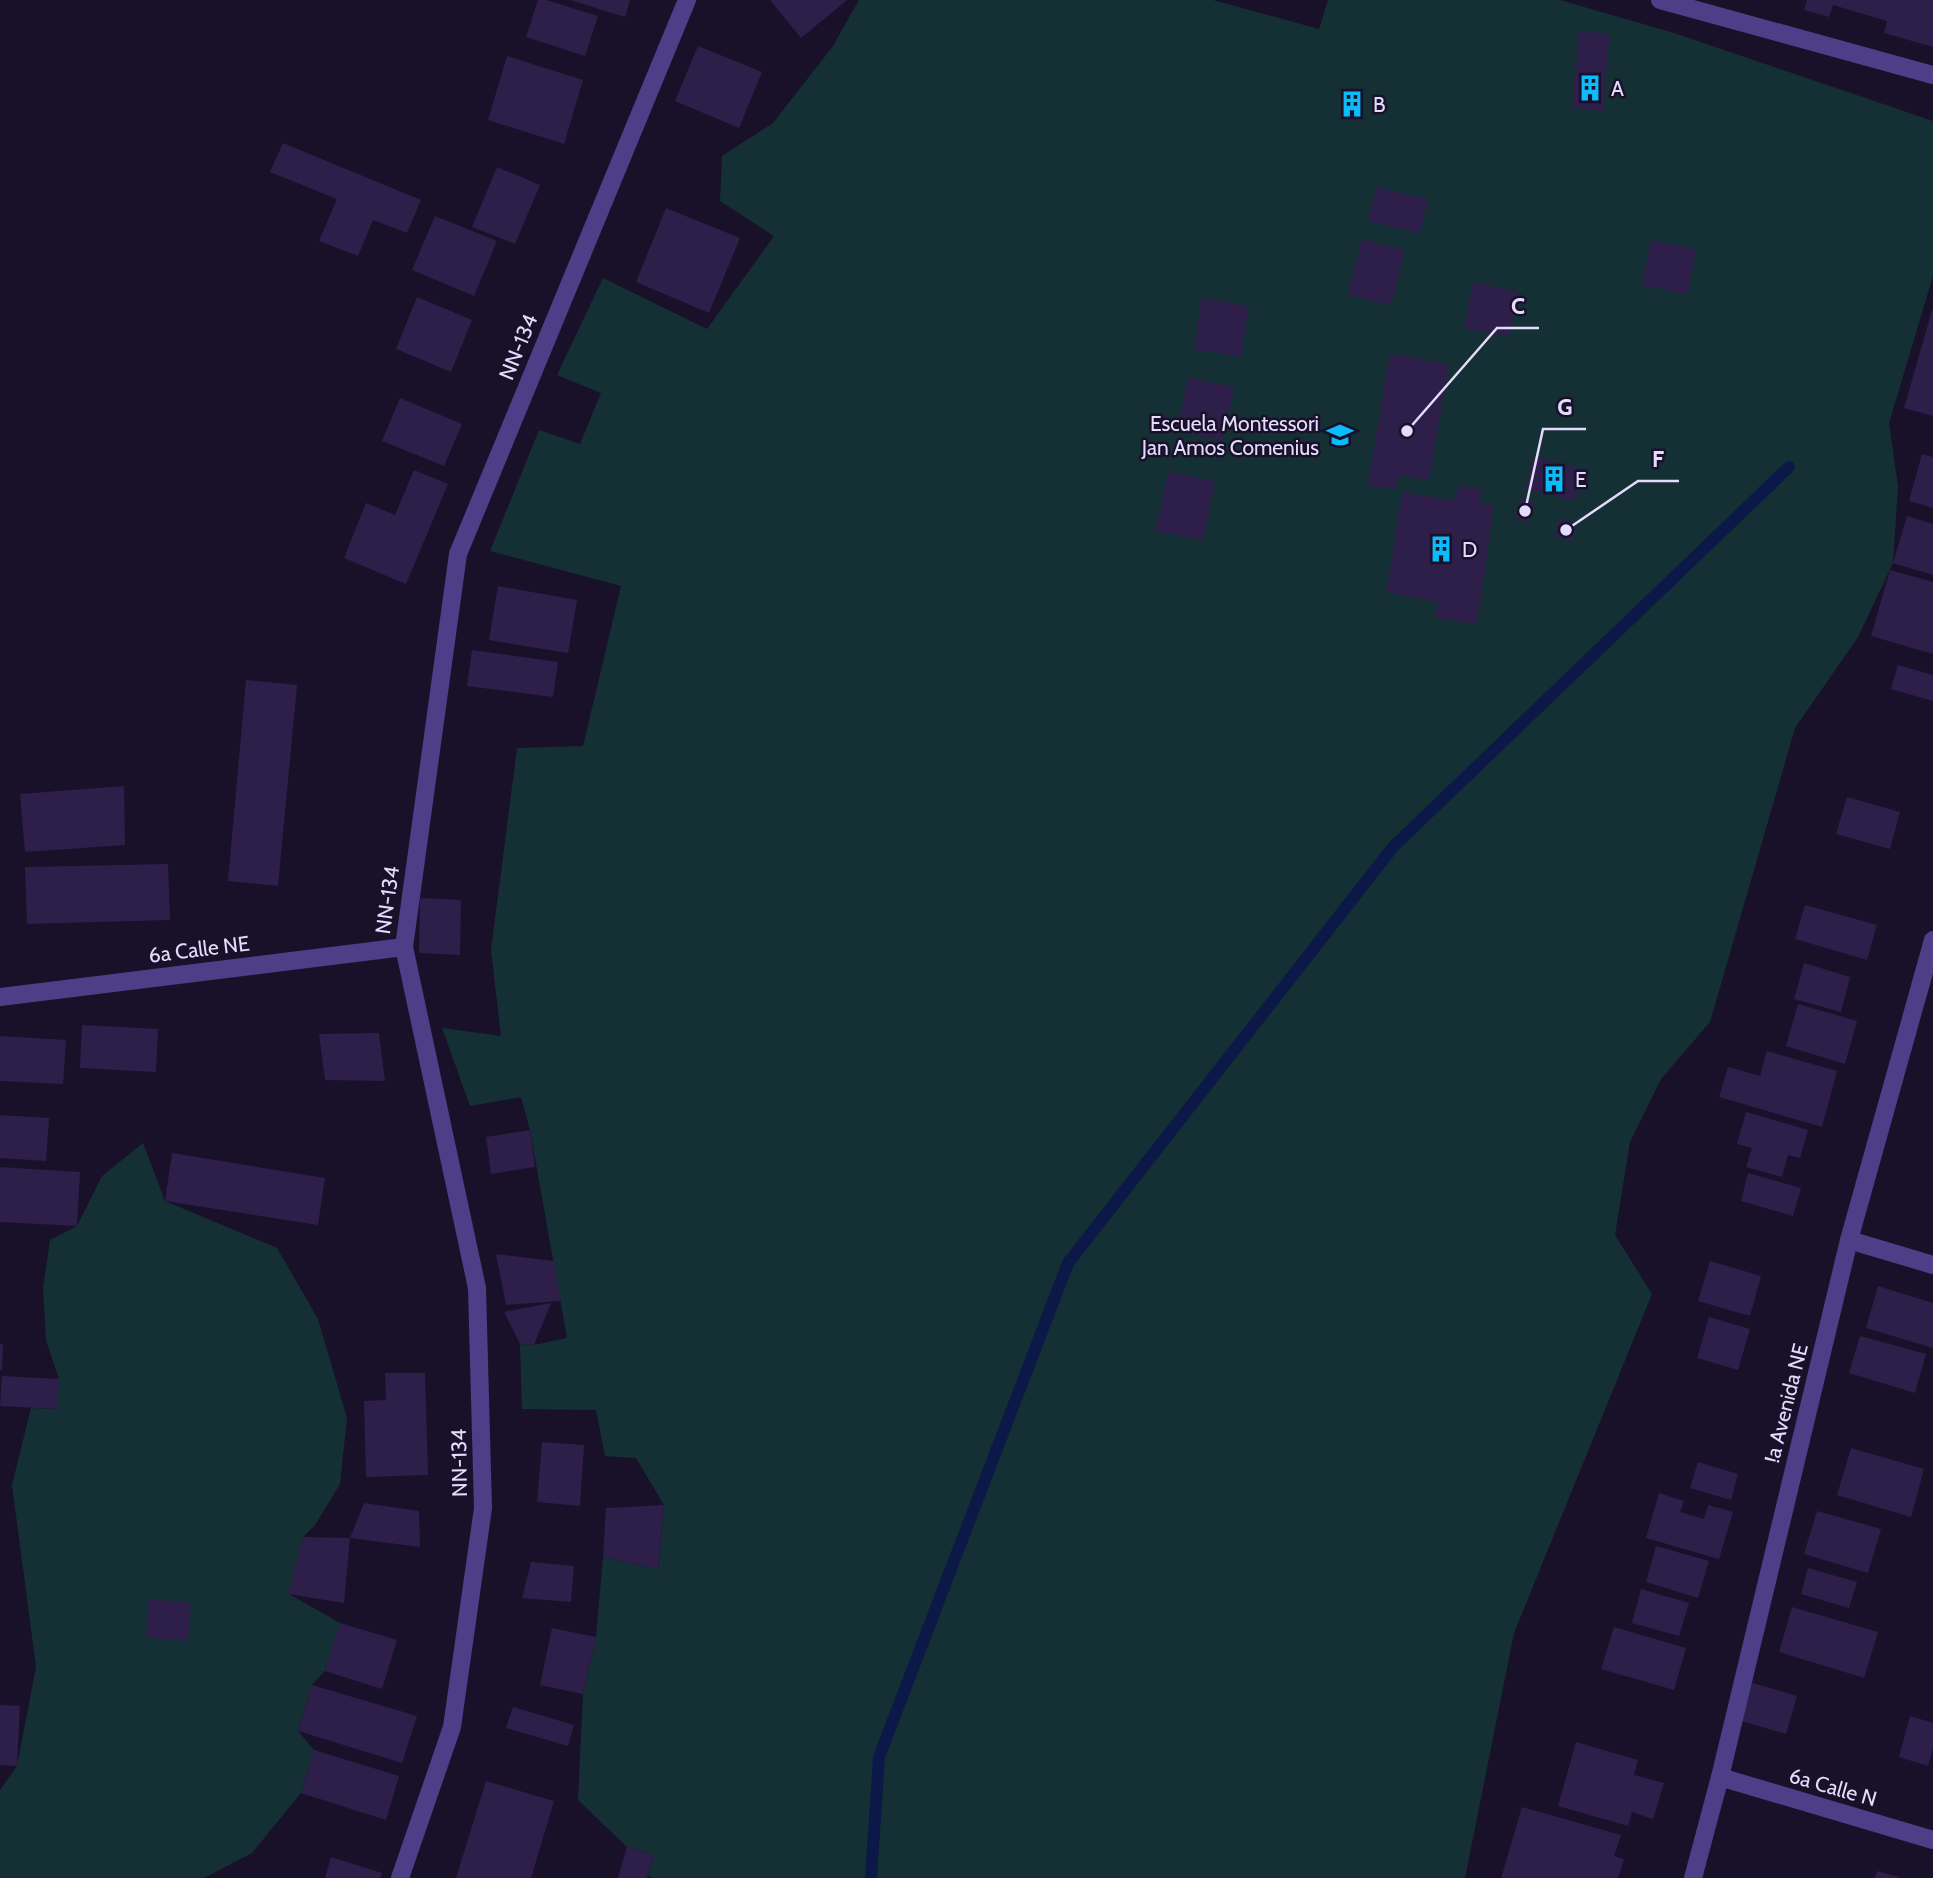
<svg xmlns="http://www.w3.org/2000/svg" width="1933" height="1878" font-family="Cabin,sans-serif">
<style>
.green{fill:#143034}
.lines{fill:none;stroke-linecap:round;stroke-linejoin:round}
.stream{stroke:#0c1848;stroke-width:12}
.building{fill:#2e1e4a}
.minor{stroke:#4c3e87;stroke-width:18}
.labels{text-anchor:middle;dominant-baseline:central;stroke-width:5;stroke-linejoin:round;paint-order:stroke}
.poi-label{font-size:21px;fill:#e5dbfe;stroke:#19112a;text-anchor:start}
.street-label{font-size:21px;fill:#e5dbfe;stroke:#19112a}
.leader{fill:none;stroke:#e5dbfe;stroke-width:2.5}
.callout-dot{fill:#e5dbfe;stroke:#19112a;stroke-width:2.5}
.callout-label{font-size:23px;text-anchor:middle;font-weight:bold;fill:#e5dbfe;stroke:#19112a;stroke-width:5;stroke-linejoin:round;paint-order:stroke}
</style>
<rect width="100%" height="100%" fill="#19112a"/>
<g class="green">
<path d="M859 0H1213L1319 29 1328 0H1560L1674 33 1933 121V276L1889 423 1898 486 1893 563 1858 637 1795 728 1710 1022 1661 1079 1630 1142 1615 1235 1652 1294 1514 1633 1465 1878H653L648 1875 654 1855 627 1847 578 1800 583 1694 596 1637 603 1557 658 1569 664 1505 636 1458 605 1456 596 1410 522 1409 520 1344 534 1345 567 1338 530 1130 521 1097 470 1106 442 1028 501 1036 491 950 517 748 583 746 621 586 490 551 539 430 580 444 601 393 557 375 603 278 707 329 774 236 720 201 722 156 773 123 833 46Z"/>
<path d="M143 1143 165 1201 277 1248 318 1319 347 1418 340 1484 315 1525 303 1537 289 1594 340 1623 325 1671 312 1685 298 1731 314 1750 301 1793 252 1853 204 1878H0V1790L17 1766 36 1667 12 1485 31 1408 56 1409 59 1379 46 1340 43 1288 50 1240 77 1226 102 1176Z"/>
</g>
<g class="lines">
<path class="stream" d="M871 1878 879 1757 1068 1263 1393 847 1789 467"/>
</g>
<g class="building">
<path d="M538 0H546L598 16 585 56 526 37Z"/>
<path d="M570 0H630L625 17Z"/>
<path d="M770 0H847L801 38Z"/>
<path d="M1807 0H1933V47L1884 33 1887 21 1833 5 1829 17 1804 10Z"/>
<path d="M1579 31 1610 34 1603 111 1572 108Z"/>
<path d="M698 46 762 72 739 128 675 101Z"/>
<path d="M507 56 583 80 564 144 488 120Z"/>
<path d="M1347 87 1365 91 1358 122 1340 118Z"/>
<path d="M283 143 421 200 407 233 373 220 358 256 319 241 337 199 270 172Z"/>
<path d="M497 167 540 185 515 244 472 227Z"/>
<path d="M1376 187 1428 199 1420 233 1368 221Z"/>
<path d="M666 208 740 238 709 313 636 282Z"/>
<path d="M435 216 497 241 474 296 412 270Z"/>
<path d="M1362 239 1405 250 1391 305 1348 295Z"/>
<path d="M1651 240 1696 249 1688 294 1642 285Z"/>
<path d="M1473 282 1519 292 1509 337 1464 328Z"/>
<path d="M417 297 472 320 451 372 396 349Z"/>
<path d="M1202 298 1249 306 1241 357 1194 349Z"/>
<path d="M1932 310H1933V416L1904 408Z"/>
<path d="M1390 354 1449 364 1429 480 1398 475 1396 489 1368 485Z"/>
<path d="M1188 378 1234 387 1223 441 1177 431Z"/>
<path d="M400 398 462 424 444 466 382 441Z"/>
<path d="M1922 454 1933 457V508L1909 501Z"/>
<path d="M1534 457 1582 469 1575 501 1526 489Z"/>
<path d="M414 470 448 484 406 584 344 558 366 503 395 515Z"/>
<path d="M1168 472 1215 481 1203 540 1156 531Z"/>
<path d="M1458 486 1482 489 1479 504 1494 505 1477 624 1435 618 1438 602 1387 592 1402 492 1456 501Z"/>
<path d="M1521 499 1534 502 1529 522 1515 519Z"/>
<path d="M1907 516 1933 524V575L1893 563Z"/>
<path d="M1559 519 1577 523 1572 541 1555 537Z"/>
<path d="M1890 570 1933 582V654L1871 636Z"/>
<path d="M498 586 577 600 568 653 489 640Z"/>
<path d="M472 650 558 662 553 697 467 686Z"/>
<path d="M1898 665 1933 675V701L1891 689Z"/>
<path d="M246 680 297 685 278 886 228 881Z"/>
<path d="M124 786 125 845 25 852 20 794Z"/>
<path d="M1847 797 1900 812 1890 849 1836 834Z"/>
<path d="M168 864 170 920 27 924 25 867Z"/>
<path d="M420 898 461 900 460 955 419 953Z"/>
<path d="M1805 905 1877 925 1867 960 1795 939Z"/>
<path d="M1804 963 1850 977 1841 1012 1794 999Z"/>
<path d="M1798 1004 1857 1021 1845 1064 1786 1046Z"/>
<path d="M82 1025 158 1029 156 1072 80 1068Z"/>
<path d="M379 1033 385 1081 325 1080 319 1034Z"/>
<path d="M0 1036 66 1040 63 1084 0 1081Z"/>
<path d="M1767 1051 1837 1071 1822 1127 1719 1097 1728 1067 1760 1076Z"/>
<path d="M1746 1112 1808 1130 1800 1158 1788 1155 1782 1177 1746 1167 1752 1148 1737 1144Z"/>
<path d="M0 1115 49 1118 46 1161 0 1158Z"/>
<path d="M530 1130 535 1167 491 1174 486 1137Z"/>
<path d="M172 1153 325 1178 318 1225 165 1201Z"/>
<path d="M0 1167 80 1172 77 1226 0 1222Z"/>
<path d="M1748 1173 1801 1188 1793 1216 1741 1201Z"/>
<path d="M496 1254 554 1261 561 1301 506 1305Z"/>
<path d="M1710 1261 1761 1276 1750 1316 1698 1301Z"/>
<path d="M1878 1286 1933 1303V1348L1866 1328Z"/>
<path d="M551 1303 534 1345 520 1344 504 1312Z"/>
<path d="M1709 1317 1750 1329 1738 1370 1697 1358Z"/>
<path d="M1860 1336 1926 1354 1915 1393 1849 1373Z"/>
<path d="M0 1344H3L2 1370H0Z"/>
<path d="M385 1373H425L428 1475 366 1477 364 1401 386 1400Z"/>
<path d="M2 1376 59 1379 57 1409 0 1406Z"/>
<path d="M542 1442 584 1445 580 1506 537 1502Z"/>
<path d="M1851 1448 1924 1469 1911 1517 1837 1495Z"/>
<path d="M1698 1462 1738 1474 1731 1500 1690 1488Z"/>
<path d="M1659 1493 1684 1501 1680 1512 1704 1519 1708 1505 1733 1512 1719 1559 1646 1538Z"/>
<path d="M364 1503 419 1511 420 1547 350 1538Z"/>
<path d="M664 1505 658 1569 603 1557 606 1508Z"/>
<path d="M1817 1511 1881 1529 1868 1573 1804 1554Z"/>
<path d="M303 1537 350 1538 344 1603 288 1594Z"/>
<path d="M1656 1546 1709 1561 1698 1598 1646 1582Z"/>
<path d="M531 1562 574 1566 571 1602 522 1598Z"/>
<path d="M1808 1568 1857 1582 1849 1608 1801 1594Z"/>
<path d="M1641 1589 1689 1603 1679 1636 1632 1623Z"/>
<path d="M149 1599 191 1603 188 1641 146 1637Z"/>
<path d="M1792 1607 1878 1632 1864 1678 1779 1652Z"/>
<path d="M340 1623 397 1640 382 1689 325 1671Z"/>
<path d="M1614 1627 1686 1648 1674 1690 1601 1669Z"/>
<path d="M552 1628 596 1637 583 1694 540 1685Z"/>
<path d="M1749 1682 1797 1696 1786 1734 1738 1720Z"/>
<path d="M312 1685 417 1716 402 1763 298 1731Z"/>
<path d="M0 1705 20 1706 17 1766 0 1765Z"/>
<path d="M513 1707 574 1725 568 1746 506 1728Z"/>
<path d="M1910 1716 1933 1723V1748L1928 1766 1899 1757Z"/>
<path d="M1576 1742 1638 1760 1634 1775 1664 1783 1653 1819 1632 1812 1628 1826 1558 1806Z"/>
<path d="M314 1750 399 1776 386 1820 301 1793Z"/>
<path d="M486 1781 554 1801 531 1878H456Z"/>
<path d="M1522 1807 1621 1835 1614 1856 1624 1859 1618 1878H1501Z"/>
<path d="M627 1847 654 1855 647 1878H618Z"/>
<path d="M331 1857 382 1873 380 1878H325Z"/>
<path d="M1877 1871 1899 1877V1878H1875Z"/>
</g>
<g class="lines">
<g class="minor">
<path d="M1660 0 1933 75"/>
<path d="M0 997 404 947"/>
<path d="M1849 1240 1933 1265"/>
<path d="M1720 1777 1933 1840"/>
<path d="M400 1878 452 1727 483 1508 477 1288 404 947 458 554 687 0"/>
<path d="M1693 1878 1720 1777 1849 1240 1933 940"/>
</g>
</g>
<defs>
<g id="building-bare" transform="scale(2.1)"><path d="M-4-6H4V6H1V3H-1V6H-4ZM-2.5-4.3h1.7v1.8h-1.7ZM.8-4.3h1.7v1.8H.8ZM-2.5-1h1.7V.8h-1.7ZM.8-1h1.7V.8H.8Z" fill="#0cbbf9" stroke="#19112a" stroke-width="2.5" paint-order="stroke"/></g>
<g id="school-bare" transform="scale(2.1)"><path d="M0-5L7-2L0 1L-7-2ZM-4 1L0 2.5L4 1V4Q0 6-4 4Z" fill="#0cbbf9" stroke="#19112a" stroke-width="2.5" paint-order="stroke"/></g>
</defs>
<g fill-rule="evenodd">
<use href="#building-bare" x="1590" y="88"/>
<use href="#building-bare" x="1352" y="104"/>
<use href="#school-bare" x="1340" y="435"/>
<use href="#building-bare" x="1554" y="479"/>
<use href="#building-bare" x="1441" y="549"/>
</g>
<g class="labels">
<g class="poi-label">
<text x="1611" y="88">A</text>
<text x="1373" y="104">B</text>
<text x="1319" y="423" text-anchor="end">Escuela Montessori<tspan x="1319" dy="24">Jan Amos Comenius</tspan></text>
<text x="1575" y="479">E</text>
<text x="1462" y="549">D</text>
</g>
<g class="street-label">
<text transform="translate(518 347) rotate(-68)">NN-134</text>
<text transform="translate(387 900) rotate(-82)">NN-134</text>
<text transform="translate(199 949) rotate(-7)">6a Calle NE</text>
<text transform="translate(1786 1403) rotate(-76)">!a Avenida NE</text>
<text transform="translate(459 1463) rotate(-91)">NN-134</text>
<text transform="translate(1833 1787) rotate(16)">6a Calle N</text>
</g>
</g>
<path class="leader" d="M1407 431L1497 328H1539M1525 511L1543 429H1586M1566 530L1638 481H1679"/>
<g class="callout-dot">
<circle cx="1407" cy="431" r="7"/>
<circle cx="1525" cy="511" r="7"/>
<circle cx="1566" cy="530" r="7"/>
</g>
<g class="callout-label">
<text x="1518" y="314">C</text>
<text x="1565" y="415">G</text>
<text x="1658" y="467">F</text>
</g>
</svg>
